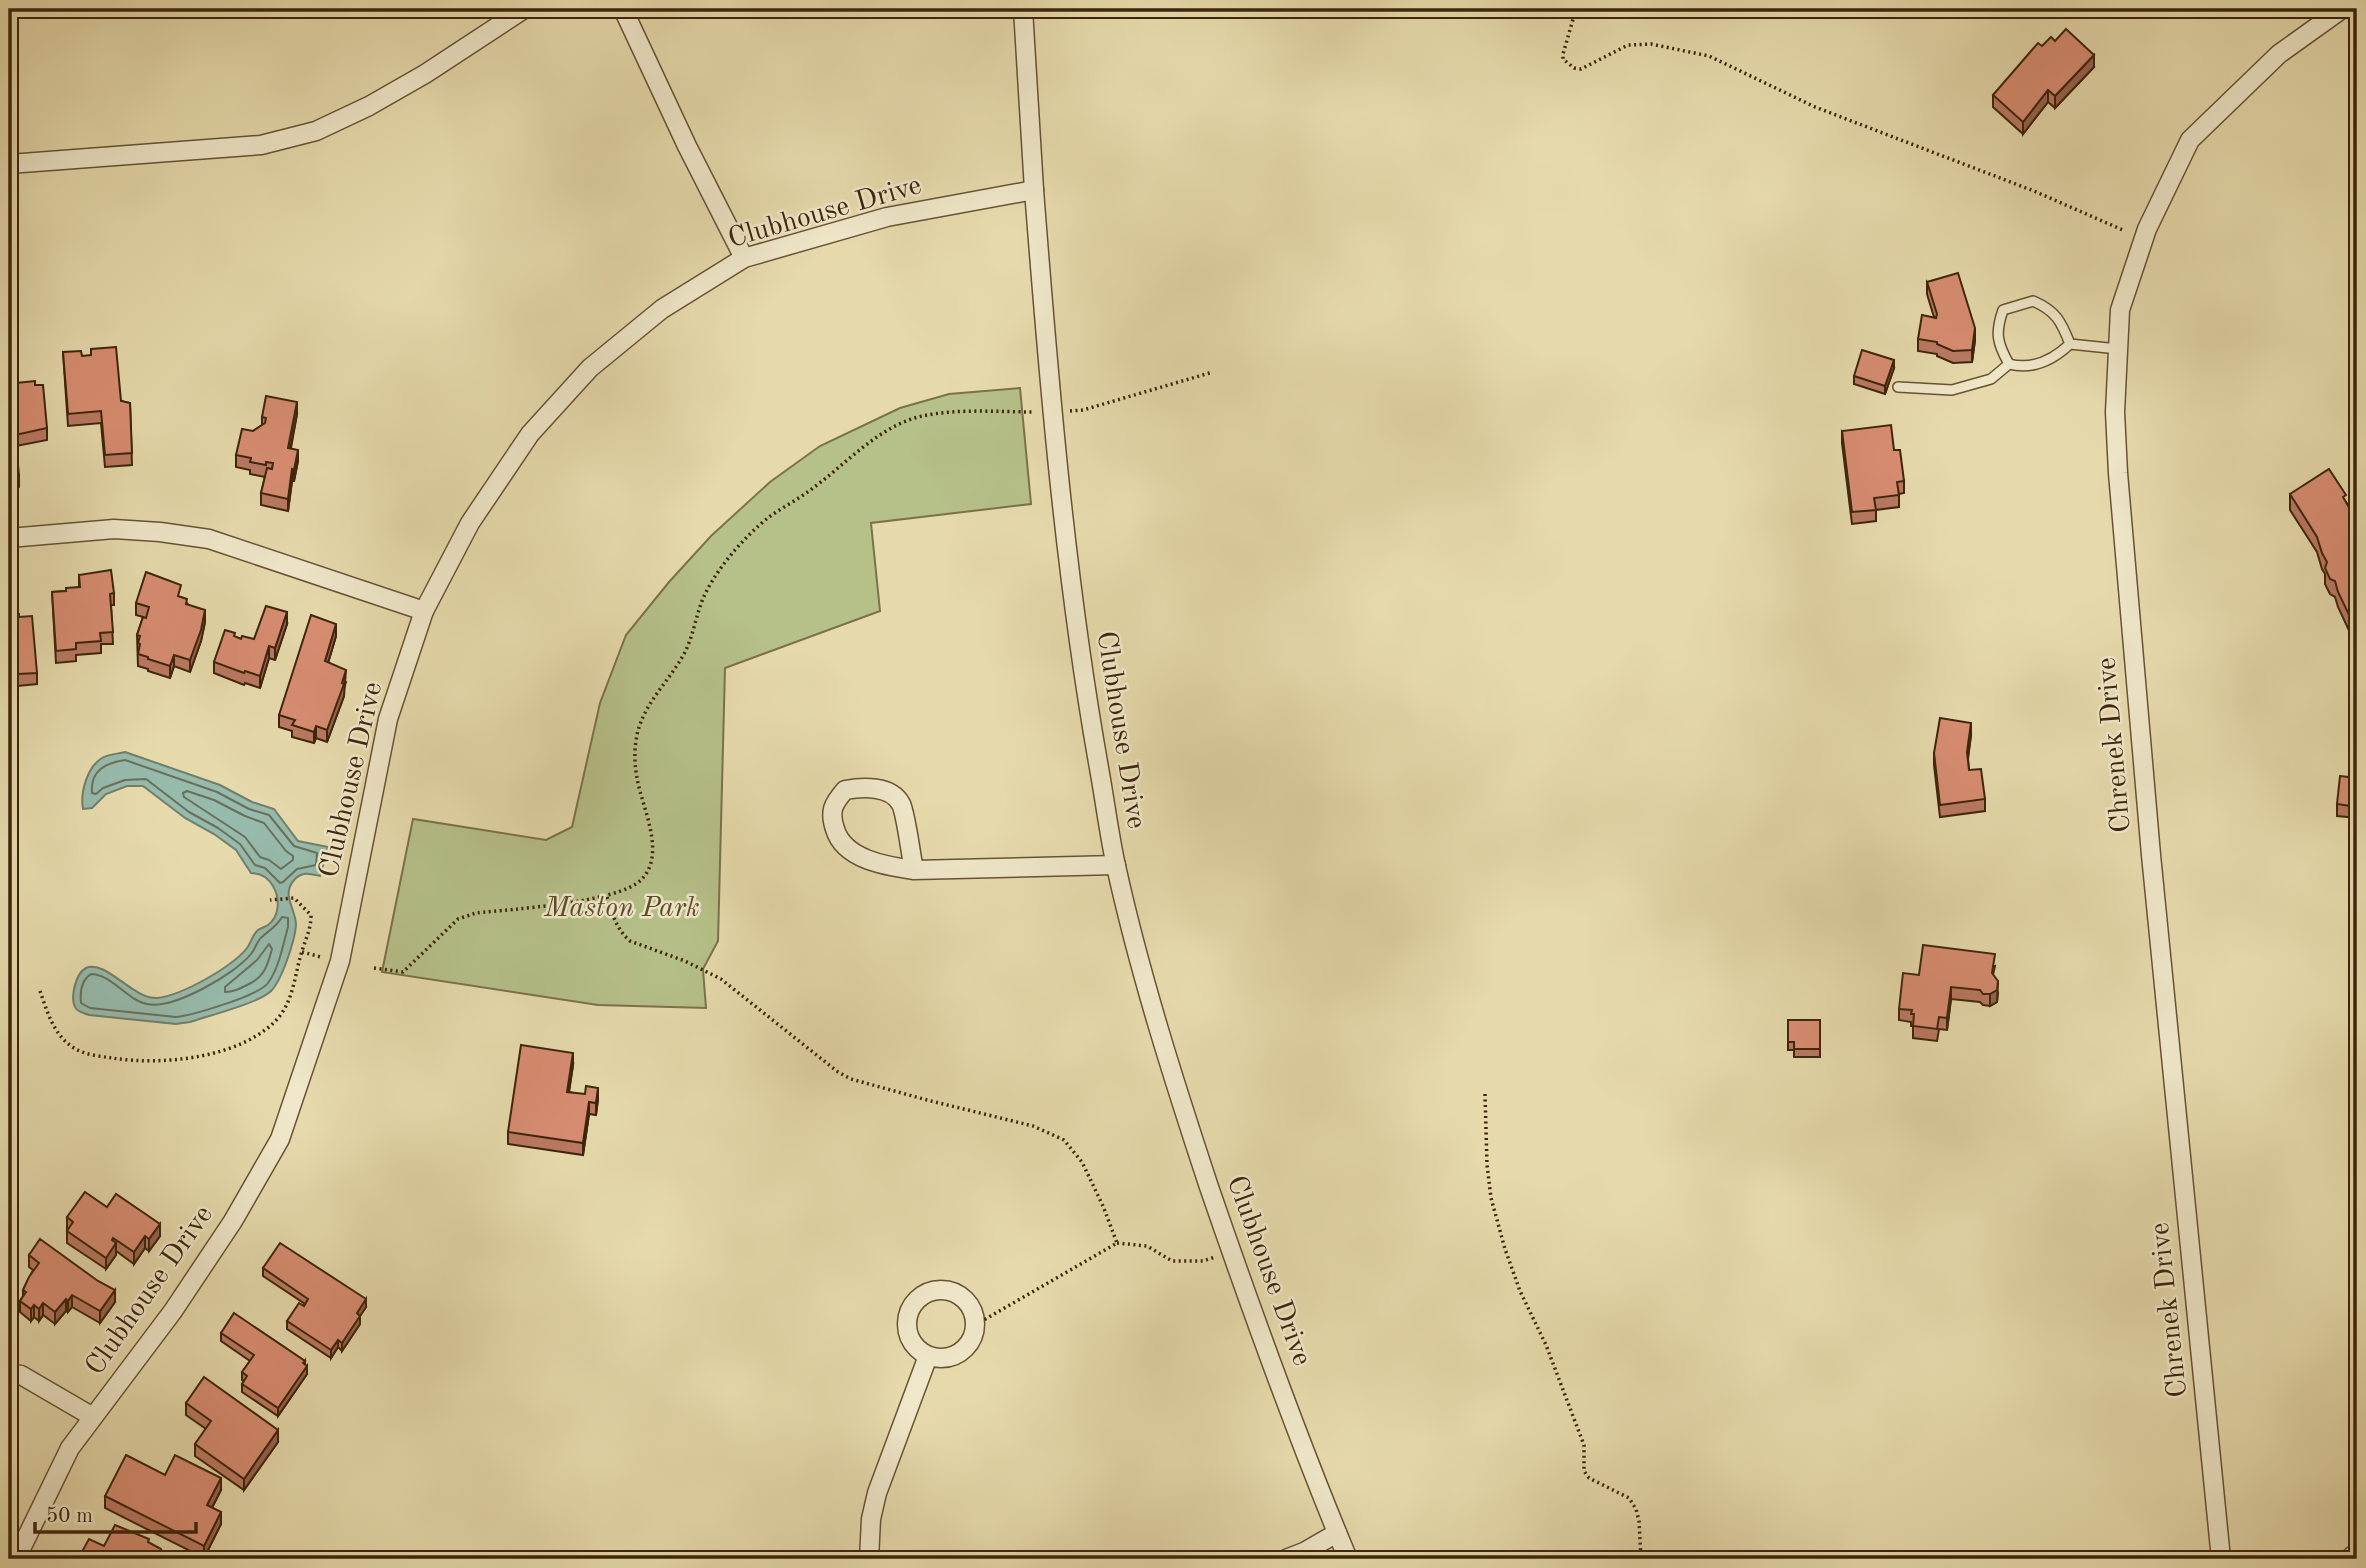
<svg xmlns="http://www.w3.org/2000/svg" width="2366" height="1568" font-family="'Old Standard TT',serif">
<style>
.green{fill:#b6c089;stroke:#7a724a;stroke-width:2}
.water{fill:#96baab;stroke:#727e6b;stroke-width:2}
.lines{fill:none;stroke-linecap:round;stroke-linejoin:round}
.shore{stroke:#6a6f5b;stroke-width:2}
.lane-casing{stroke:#675233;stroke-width:12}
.street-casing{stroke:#675233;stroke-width:21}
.path{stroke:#3d240b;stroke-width:3.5;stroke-dasharray:2 3.5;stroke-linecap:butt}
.lane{stroke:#efe7c9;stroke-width:9}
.street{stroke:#efe7c9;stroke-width:18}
.wall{fill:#ba7962;stroke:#3d240b;stroke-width:2}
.shaded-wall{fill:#976350;stroke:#3d240b;stroke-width:2}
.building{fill:#d88d72;stroke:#3d240b;stroke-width:2}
.labels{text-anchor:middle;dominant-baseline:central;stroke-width:5;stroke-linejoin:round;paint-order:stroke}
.street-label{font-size:28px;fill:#3d240b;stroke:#efe7c9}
.park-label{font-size:28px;font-style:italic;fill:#5b4b2a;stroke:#efe7c9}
</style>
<rect width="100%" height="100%" fill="#e6daac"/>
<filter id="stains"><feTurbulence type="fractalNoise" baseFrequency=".00286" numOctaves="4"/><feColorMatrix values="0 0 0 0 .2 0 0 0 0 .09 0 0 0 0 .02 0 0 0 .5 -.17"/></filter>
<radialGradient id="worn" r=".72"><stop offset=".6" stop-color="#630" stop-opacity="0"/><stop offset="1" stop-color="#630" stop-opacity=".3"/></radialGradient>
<path class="green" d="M1020 388 1031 504 871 523 880 611 725 668 718 941 703 969 706 1008 598 1005 382 972 413 819 546 840 572 827 600 703 626 635 669 582 711 536 770 482 820 446 900 408 949 394Z"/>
<path class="water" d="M125 752 220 785 252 802 274 809 298 841 328 847 320 876C311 874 303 871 295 879 280 895 296 908 296 925 295 940 282 980 271 991 259 1003 208 1016 190 1022L176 1024 89 1015C84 1013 77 1012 75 1007 70 997 76 973 86 968 106 959 133 1000 158 998 182 995 232 967 247 948 251 943 252 935 258 930 261 928 265 927 268 925 280 916 280 898 273 886 268 877 261 873 251 873L236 850 214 834 185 818 143 786H127L106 794 92 808 83 809C80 793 87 767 102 758 108 754 118 754 125 752Z"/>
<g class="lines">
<g class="shore">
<path d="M125 760 217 792 249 809 269 815 294 846 317 853 316 865 297 869 283 882 280 883 265 868 255 865 240 844 218 828 189 812 146 779 125 780 103 788 96 794 92 793C90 770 106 763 125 760Z"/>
<path d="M187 791 214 800 245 816 264 823 286 851 293 856V860L281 869 269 860 260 857 245 837 184 797 183 793Z"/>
<path d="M282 917 288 918V927C283 945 279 968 268 983 258 996 193 1015 176 1017L90 1008 81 1003C80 993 81 980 91 974 111 974 127 1000 147 1004 173 1010 235 974 251 954 256 948 257 940 263 936 271 929 277 926 282 917Z"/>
<path d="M269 944 272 949C267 966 265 977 247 985 239 989 233 992 225 992V987L257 960Z"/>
</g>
<g class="lane-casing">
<g id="lane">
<path d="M2070 344C2053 360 2032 370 2009 364 1997 343 1995 333 2003 310L2033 301C2056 311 2061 321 2070 344L2118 349"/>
<path d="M1898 387 1952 390 1991 379 2009 364"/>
</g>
</g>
<g class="street-casing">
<g id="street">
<path d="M623 9 687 146 744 258"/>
<path d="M1023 9 1034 190"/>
<path d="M9 164 261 145 316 131 369 106 425 74 524 9"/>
<path d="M9 538 114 529 160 532 209 539 424 611"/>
<path d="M914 870C911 856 906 814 901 804 891 785 862 787 845 790 833 804 829 811 835 829 844 860 887 866 914 870L1116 865"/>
<circle cx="941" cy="1324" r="34"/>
<path d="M9 1373 21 1375 93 1417"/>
<path d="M16 1559 70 1448 173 1311 233 1221 280 1139 340 961 388 719 424 611 470 523 530 434 590 368 662 309 744 258 887 217 1034 190C1049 384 1065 577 1099 768 1105 801 1109 834 1116 866 1140 975 1174 1081 1209 1187 1252 1312 1297 1437 1348 1559"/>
<path d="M869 1559 871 1519 877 1493 928 1356"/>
<path d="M1286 1559 1304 1552 1337 1533"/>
<path d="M2221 1559 2151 855 2118 473 2115 412 2120 310 2147 229 2190 140 2279 54 2342 9"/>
<path d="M2349 1559 2357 1552"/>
</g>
</g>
<g class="path">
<path d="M1576 9 1563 54V59L1574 68 1581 69 1628 45 1651 44 1709 56 1815 107 2034 191 2125 231"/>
<path d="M1070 411 1083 410 1213 372"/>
<path d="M607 897C612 913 616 929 630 941L685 961 721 979 838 1072 851 1079 927 1100 1033 1126 1064 1140 1082 1162 1103 1206 1117 1243 975 1325"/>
<path d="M302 952 321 957"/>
<path d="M374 968 403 972 458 919 476 913C512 909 617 903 641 880 667 854 642 808 637 778 635 767 634 753 636 741 640 707 668 683 684 654 694 635 696 613 705 594 719 566 744 537 769 517 783 507 799 499 813 488 846 464 877 428 918 417 955 408 997 412 1034 412"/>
<path d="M40 991C47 1011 53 1033 71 1046 83 1055 99 1056 112 1058 163 1066 244 1058 279 1017 294 998 295 973 302 951 306 938 311 929 311 915L294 898 270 900"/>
<path d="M1485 1094 1487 1165 1491 1198 1505 1249 1520 1291 1546 1345 1584 1445V1471L1589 1478 1629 1498 1636 1509 1639 1521 1641 1559"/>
<path d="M1117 1243 1147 1246 1172 1261H1203L1215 1257"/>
</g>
<use href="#lane" class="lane"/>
<use href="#street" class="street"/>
</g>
<g class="wall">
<path d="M2055 41 2094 67 2055 108 2048 102 2023 134 1993 107V95L2042 46Z"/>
<path d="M1927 282 1975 340 1972 362 1953 363 1937 356V354L1918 351V339L1934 317 1927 294Z"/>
<path d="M63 352 82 356 121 401 130 403 132 465 105 467 101 423 68 426Z"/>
<path d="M1894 368 1885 394 1854 384V376Z"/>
<path d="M9 388 47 428V440L16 446 19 487Z"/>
<path d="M297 414 291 448 298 461 294 481H292L288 511 261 505V493L265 477 250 474V470L236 467V455L253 431 262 425V417Z"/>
<path d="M1842 431 1894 450 1904 481V493L1899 494V507L1876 510V521L1852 524 1842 443Z"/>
<path d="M2290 494 2346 502 2357 523V635L2352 637 2338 607 2335 597 2330 594 2325 584V574L2322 569 2317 552 2290 510Z"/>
<path d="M79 575 114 593V605H111L113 644H101V653L76 655V661L56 663 52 592 66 591 79 587Z"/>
<path d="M181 597 205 622 201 641 190 672 174 666 170 678 148 671V669L138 666 137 635 143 617 136 615V603Z"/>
<path d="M9 615 37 673V684L18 686 17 679 9 680Z"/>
<path d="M287 624 275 660 269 658 260 688 245 683 244 685 214 673V662L235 637 241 639H254Z"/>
<path d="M336 636 328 663 346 682 344 688V696L327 742 316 738 314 743 292 737V731L279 727V715Z"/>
<path d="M1971 735 1968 759 1969 770 1985 799V811L1940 817 1934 765V753Z"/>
<path d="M2357 778V818L2337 816V804Z"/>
<path d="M1995 966 1993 975 1998 993 1997 1002 1990 1006 1983 1005 1980 1002 1951 999 1947 1030 1939 1029 1937 1041 1913 1038V1026H1911V1022L1899 1020V1009L1919 975Z"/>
<path d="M1788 1020H1820V1057H1794V1050H1788Z"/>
<path d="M573 1065 569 1092 598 1099 596 1115 589 1114 583 1155 508 1144V1132Z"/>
<path d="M107 1207 160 1236 149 1251 145 1248 134 1264 116 1251V1255L106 1269 67 1243V1217Z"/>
<path d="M29 1255 115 1302 100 1323 72 1307 68 1312 66 1311 55 1324 43 1315 39 1321 34 1317 31 1321 20 1312V1301L23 1296V1290L33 1270 29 1267Z"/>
<path d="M263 1268 366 1307 360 1316V1324L342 1351 338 1347 331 1358 287 1329V1321L305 1304 263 1276Z"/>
<path d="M221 1333 305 1364 307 1374 278 1416 242 1392V1384L244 1381 242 1380V1372L250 1361 221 1341Z"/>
<path d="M186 1403 278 1442 244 1490 195 1456V1444L206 1429 186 1415Z"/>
<path d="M165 1475 221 1490 212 1508 221 1524 204 1558 105 1508V1496Z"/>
</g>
<g class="shaded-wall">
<path d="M2094 55V67L2055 108V96Z"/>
<path d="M2048 90V102L2023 134V122Z"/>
<path d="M1975 328V340L1972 362V350Z"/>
<path d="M1894 360V368L1885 394V386Z"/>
<path d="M297 402V414L288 460V448Z"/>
<path d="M298 450V461L294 481V470Z"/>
<path d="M292 469V481L288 511V499Z"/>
<path d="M19 475V487L9 489V477Z"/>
<path d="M205 610V622L201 641 190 672V660Z"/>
<path d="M287 612V624L275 660V648Z"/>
<path d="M2357 619V635L2352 637V621Z"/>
<path d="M336 624V636L325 673V661Z"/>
<path d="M269 646V658L260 688V676Z"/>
<path d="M174 655V666L170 678V666Z"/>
<path d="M346 670 344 696 327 742V730Z"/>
<path d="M1971 723V735L1967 764V752Z"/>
<path d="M316 726V738L314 743V732Z"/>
<path d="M1998 981 1997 1002 1990 1006V994Z"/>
<path d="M1951 987V999L1947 1030V1018Z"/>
<path d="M573 1053V1065L567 1104V1092Z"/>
<path d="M598 1088V1099L596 1115V1103Z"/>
<path d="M589 1102V1114L583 1155V1143Z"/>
<path d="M160 1224V1236L149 1251V1239Z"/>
<path d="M145 1236V1248L134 1264V1252Z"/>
<path d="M113 1238V1247L116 1243V1255L106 1269V1258Z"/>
<path d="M115 1290V1302L100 1323V1311Z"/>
<path d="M72 1295V1307L68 1312V1301Z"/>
<path d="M66 1299V1311L55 1324V1312Z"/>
<path d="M366 1299V1307L360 1316V1324L342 1351V1343L357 1313Z"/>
<path d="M43 1303V1315L39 1321V1309Z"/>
<path d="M34 1305V1317L31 1321V1309Z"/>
<path d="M338 1340V1347L331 1358V1350Z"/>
<path d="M305 1361V1369L307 1366V1374L278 1416V1408Z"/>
<path d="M278 1430V1442L244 1490V1479Z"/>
<path d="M221 1478V1490L207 1517V1505Z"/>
<path d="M221 1512V1524L204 1558V1546Z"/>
</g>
<g class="building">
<path d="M2066 29 2094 55 2055 96 2048 90 2023 122 1993 95 2038 43 2042 46 2051 37 2055 41Z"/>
<path d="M1958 273 1975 328 1972 350 1953 351 1937 344V342L1918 339 1922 315 1936 318 1937 314 1927 282Z"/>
<path d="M116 347 121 401 130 403 132 453 105 455 101 411 68 414 63 352 81 351 82 356 91 355V349Z"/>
<path d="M1862 350 1894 360 1885 386 1854 376Z"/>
<path d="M35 381V385H43L47 428 15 435 19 475 9 477V388L16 387V383Z"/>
<path d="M266 396 297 402 288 448 298 450 294 470 292 469 288 499 261 493 267 468 272 469 273 463 266 462V465L250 462 251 458 236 455 242 429 253 431 265 423 266 418 262 417Z"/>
<path d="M1891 425 1894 450H1900L1904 481 1897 482 1899 495 1874 498 1876 510 1852 512 1842 431Z"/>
<path d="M2329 469 2346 495 2343 497 2354 516 2357 523V619L2352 621 2338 592 2335 581 2330 579 2325 568 2327 562 2322 553 2317 537 2290 494Z"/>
<path d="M111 570 114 593 110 594 113 632 100 633 101 641 76 643V649L56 651 52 592 66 591V588L80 587 79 575Z"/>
<path d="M146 572 181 585 178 596 187 599 186 604 205 610 201 630 190 660 174 655 170 666 148 659V657L138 654 140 644 138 643 140 636 137 635 143 617 146 618 149 607 136 603Z"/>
<path d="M266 606 287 612 275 648 269 646 260 676 245 671 244 673 214 662 225 630 235 633 234 636 241 639 242 636 254 639Z"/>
<path d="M19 614V617L32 616 37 673 18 674 17 667 9 668V615Z"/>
<path d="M311 615 336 624 325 661 346 670 342 683 344 684 327 730 316 726 314 732 292 725 295 720 279 715Z"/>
<path d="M1940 718 1971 723 1967 752 1969 770 1981 769 1985 799 1940 805 1934 753Z"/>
<path d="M2340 776 2357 778V807L2337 804Z"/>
<path d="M1923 945 1995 954 1992 973 1998 981 1997 990 1990 994H1983L1980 990 1951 987 1947 1018 1939 1017 1937 1029 1913 1026 1914 1014H1911L1912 1010 1899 1009 1903 973 1919 975Z"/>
<path d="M1788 1020H1820V1049H1794V1042H1788Z"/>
<path d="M521 1045 573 1053 567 1092 585 1094 586 1086 598 1088 596 1103 589 1102 583 1143 508 1132Z"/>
<path d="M85 1192 107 1207 116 1194 160 1224 149 1239 145 1236 134 1252 113 1238 112 1240 116 1243 106 1258 67 1231 73 1222 67 1217Z"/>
<path d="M40 1239 98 1281 115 1290 100 1311 72 1295 68 1301 66 1299 55 1312 43 1303 39 1309 34 1305 31 1309 20 1301 26 1292 23 1290 29 1277 39 1263 29 1255Z"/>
<path d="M280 1243 366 1299 357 1313 360 1316 342 1343 338 1340 331 1350 287 1321 299 1303 304 1306 308 1299 263 1268Z"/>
<path d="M234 1313 305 1361 303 1363 307 1366 278 1408 242 1384 247 1376 242 1372 254 1355 221 1333Z"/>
<path d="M204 1377 278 1430 244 1479 195 1444 211 1421 186 1403Z"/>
<path d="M126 1455 165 1475 175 1455 221 1478 207 1505 221 1512 204 1546 105 1496Z"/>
<path d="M115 1525 149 1539 148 1542 161 1549 163 1555 162 1559H78L89 1539 104 1546Z"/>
</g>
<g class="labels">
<g class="street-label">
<text transform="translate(825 213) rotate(-16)">Clubhouse Drive</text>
<text transform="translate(1120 730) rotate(81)">Clubhouse Drive</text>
<text transform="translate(2115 745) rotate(-95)">Chrenek Drive</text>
<text transform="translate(352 780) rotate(-77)">Clubhouse Drive</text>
<text transform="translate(1268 1271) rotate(70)">Clubhouse Drive</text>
<text transform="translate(150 1291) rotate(-55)">Clubhouse Drive</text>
<text transform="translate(2170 1310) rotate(-96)">Chrenek Drive</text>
</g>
<g class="park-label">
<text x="622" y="909">Maston Park</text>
</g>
</g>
<rect width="2366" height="1568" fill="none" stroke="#e6daac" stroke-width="35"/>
<rect x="10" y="10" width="2345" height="1547" fill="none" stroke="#3d240b" stroke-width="3.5"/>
<rect x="18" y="18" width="2331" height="1533" fill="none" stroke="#3d240b" stroke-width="2"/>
<path d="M35 1522v10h161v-10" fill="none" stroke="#3d240b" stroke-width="3.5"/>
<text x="46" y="1522" font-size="21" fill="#3d240b" stroke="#efe7c9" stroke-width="5" paint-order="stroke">50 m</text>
<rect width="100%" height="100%" filter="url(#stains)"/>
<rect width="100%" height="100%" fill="url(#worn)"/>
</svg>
